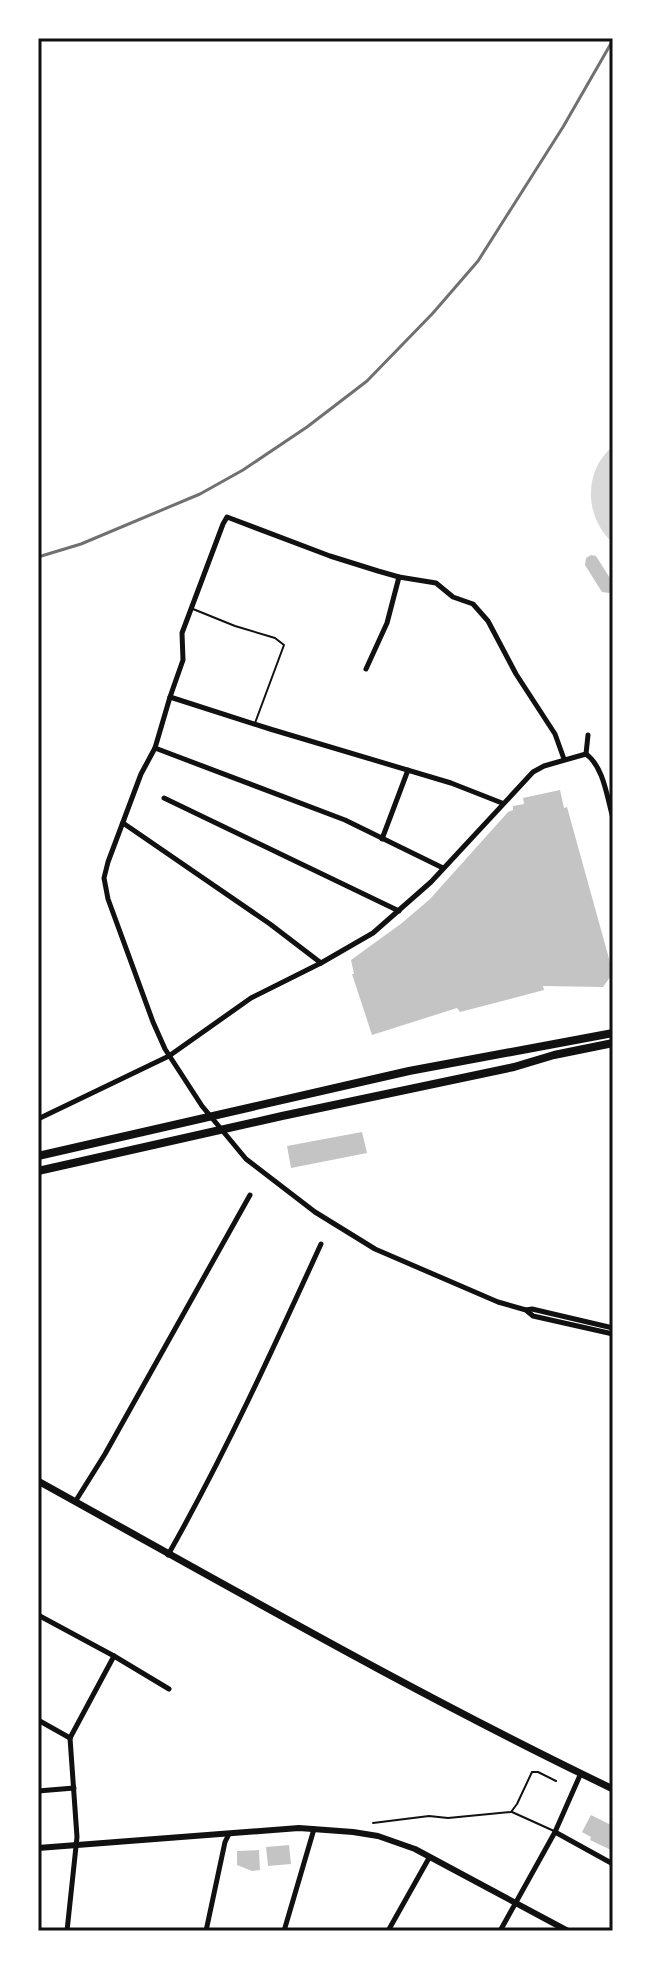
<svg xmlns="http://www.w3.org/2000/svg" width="651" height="1969" font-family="'Noto Sans',sans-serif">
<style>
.water{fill:#d9d9d9}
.building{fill:#c4c4c4}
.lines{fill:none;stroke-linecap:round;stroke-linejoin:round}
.service{stroke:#111;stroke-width:2}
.minor{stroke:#111;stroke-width:5}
.tertiary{stroke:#111;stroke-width:6}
.secondary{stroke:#111;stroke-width:7}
.primary{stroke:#111;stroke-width:8}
.rail{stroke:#707070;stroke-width:3}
.neatline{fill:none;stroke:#111;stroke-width:3}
</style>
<rect width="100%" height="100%" fill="#fff"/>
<path class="water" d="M613 446V543C584 517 583 471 613 446Z"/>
<g class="building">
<path d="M591 555 596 556 613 583V588L609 593 602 592 585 565 586 558Z"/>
<path d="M560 790 564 808 567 807 613 973 603 987 543 986 544 990 460 1012 457 1008 372 1035 352 974H354L351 960 402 923 430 899 508 812 513 810V806L524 804 523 798Z"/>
<path d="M362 1132 367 1153 291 1168 287 1146Z"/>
<path d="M591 1815 613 1826V1851L590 1840 591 1837 582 1832Z"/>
<path d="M289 1845 291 1864 268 1866 266 1847Z"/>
<path d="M259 1850 260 1870 252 1871 237 1865V1851Z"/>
</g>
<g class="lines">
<g class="service">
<path d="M193 609 235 626 275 638 284 645 255 723"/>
<path d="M512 1812 554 1831"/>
<path d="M373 1823 429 1816 448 1818 511 1812 517 1804 532 1772H538L556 1781"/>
</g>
<g class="minor">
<path d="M366 669 387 623 399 577"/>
<path d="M170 697 183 660 182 633 223 524 227 517 330 556 378 571 399 577 436 583 453 597 473 604 488 621 516 674 555 734 564 759"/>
<path d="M155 748 141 774 108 862 104 878 108 899 153 1022 165 1049 202 1106 246 1159 315 1212 375 1249 498 1302 526 1310 533 1316 613 1334"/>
<path d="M586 754C604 767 607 798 613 818"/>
<path d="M164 798 399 911"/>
<path d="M123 823 270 924 321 963"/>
<path d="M382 839 408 770"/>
<path d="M443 868 345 820 155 748 170 697 270 729 451 783 502 803"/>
<path d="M38 1119 169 1056 251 998 321 963 373 933 431 882 533 772 544 766 586 754 588 735"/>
<path d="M526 1310 532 1309 613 1328"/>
<path d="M75 1502 105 1454 250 1195"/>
<path d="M168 1555C225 1454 273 1349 321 1244"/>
<path d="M38 1615 114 1656 70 1738"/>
<path d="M114 1656 169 1689"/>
<path d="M38 1720 70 1738"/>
<path d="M38 1791 74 1788"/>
<path d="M555 1832 613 1864"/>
<path d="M67 1931 77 1837 70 1738"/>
<path d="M206 1931 225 1842 229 1834"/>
<path d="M284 1931 314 1829"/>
<path d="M388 1931 429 1858"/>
<path d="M500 1931 555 1832 581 1773"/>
</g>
<path class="tertiary" d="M38 1848 299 1828 353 1832 378 1836 415 1849 568 1931"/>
<path class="secondary" d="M38 1481C228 1586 417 1695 613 1789"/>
<g class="primary">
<path d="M38 1156 409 1071 613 1033"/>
<path d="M38 1171 282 1116 514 1067 554 1055 613 1043"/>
</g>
<path class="rail" d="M38 557 81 544 200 494 243 470 307 427 367 381 433 313 478 261 563 127 613 40"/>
</g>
<rect width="651" height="1969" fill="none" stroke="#ffffff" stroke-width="80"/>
<rect x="40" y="40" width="571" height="1889" class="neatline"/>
</svg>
